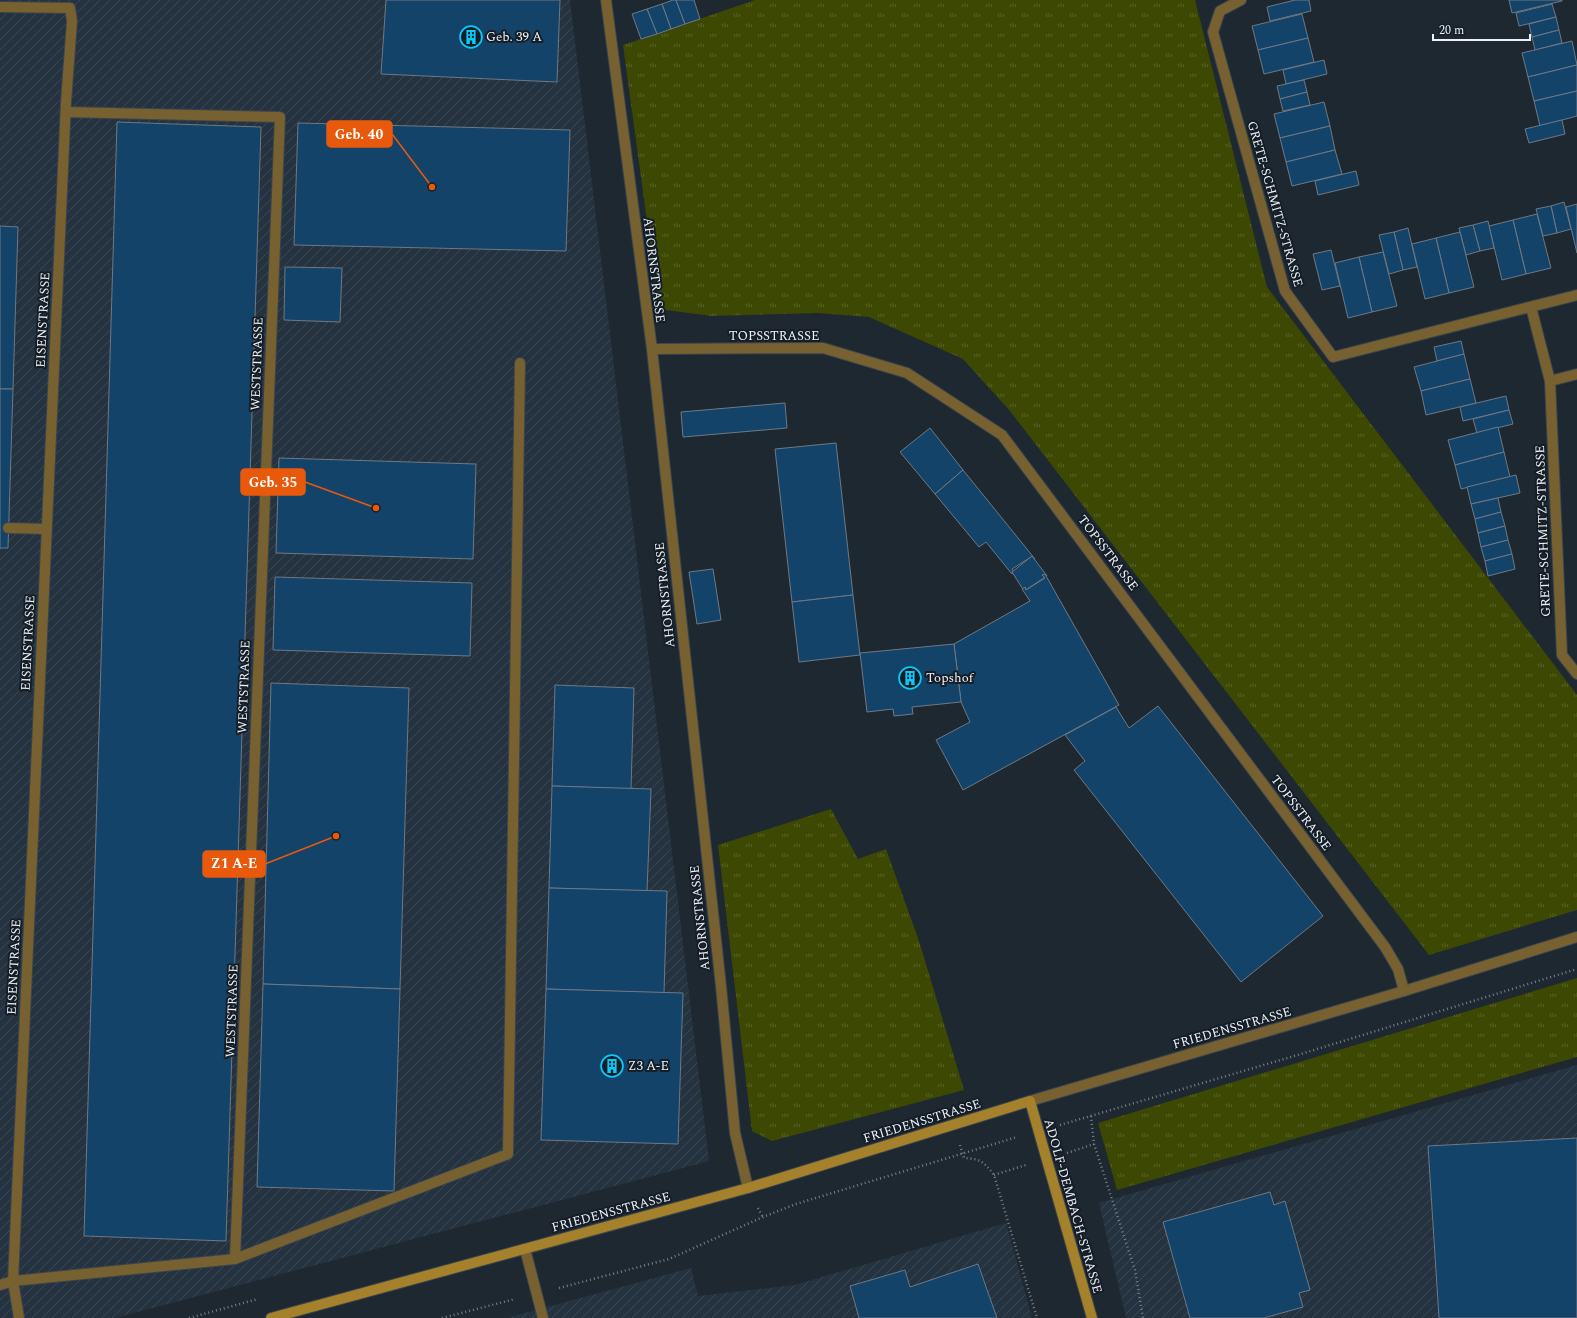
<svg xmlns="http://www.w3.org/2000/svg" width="1577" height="1318" font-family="Spectral,serif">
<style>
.industrial{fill:url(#industrial-furrows)}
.grass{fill:url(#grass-tufts)}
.building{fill:#144369;stroke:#6e7984}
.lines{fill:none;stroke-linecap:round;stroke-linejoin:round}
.lane-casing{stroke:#3b444d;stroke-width:12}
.street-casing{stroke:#3b444d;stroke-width:12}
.secondary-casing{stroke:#3b444d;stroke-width:12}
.path{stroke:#798189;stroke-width:2.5;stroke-dasharray:1 3;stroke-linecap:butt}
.lane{stroke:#786130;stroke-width:10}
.street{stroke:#786130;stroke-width:10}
.secondary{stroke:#a6812b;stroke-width:10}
.labels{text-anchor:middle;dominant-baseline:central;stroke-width:4;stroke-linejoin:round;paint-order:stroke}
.poi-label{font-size:13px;fill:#ebf1f7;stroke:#151e27;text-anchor:start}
.street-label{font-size:13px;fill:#ebf1f7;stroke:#151e27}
.leader{fill:none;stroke:#e8590c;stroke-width:1.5}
.callout-dot{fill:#e8590c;stroke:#151e27;stroke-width:1.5}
.callout{fill:#e8590c;stroke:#e8590c;stroke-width:1.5}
.callout-label{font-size:14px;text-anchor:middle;font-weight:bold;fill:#fff}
</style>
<defs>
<pattern id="industrial-furrows" width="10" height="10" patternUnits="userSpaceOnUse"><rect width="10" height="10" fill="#253341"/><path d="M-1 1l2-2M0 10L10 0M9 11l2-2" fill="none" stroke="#3a4754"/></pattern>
<pattern id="grass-tufts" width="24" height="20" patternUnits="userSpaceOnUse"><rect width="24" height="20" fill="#3d4802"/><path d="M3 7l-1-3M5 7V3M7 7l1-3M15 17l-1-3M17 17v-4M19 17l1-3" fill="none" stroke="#596328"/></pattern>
</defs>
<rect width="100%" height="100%" fill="#1e2831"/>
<g class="industrial">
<path d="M0 0H570L709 1161 115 1318H0Z"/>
<path d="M1577 1065V1318H1126L1099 1203Z"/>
<path d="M1006 1223 1032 1318H507L691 1268 698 1296 795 1285Z"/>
</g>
<g class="grass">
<path d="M755 0H1195L1267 287 1577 695V910L1429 955 1010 411 963 359 869 317 818 313 711 316 659 309 623 45Z"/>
<path d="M831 809 858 859 886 849 919 941 964 1090 772 1141 752 1131 718 845Z"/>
<path d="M1577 978V1057L1117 1190 1098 1123Z"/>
</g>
<g class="building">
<path d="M386 0H560L557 82 381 74Z"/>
<path d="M673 0H676L685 24 671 29 662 4Z"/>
<path d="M676 0H694L700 19 685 24Z"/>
<path d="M1295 0H1309L1311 11 1270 21 1267 7Z"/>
<path d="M1509 0H1562V1L1512 13Z"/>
<path d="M662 4 671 29 657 34 647 9Z"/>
<path d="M1552 4 1556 17 1519 26 1516 13Z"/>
<path d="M647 9 657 34 641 39 632 14Z"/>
<path d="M1302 14 1308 38 1258 50 1252 26Z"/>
<path d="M1556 17 1559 30 1532 37 1529 24Z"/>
<path d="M1559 30 1562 43 1535 50 1532 37Z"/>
<path d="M1308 38 1314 62 1264 74 1258 50Z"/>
<path d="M1572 41 1577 65 1528 77 1522 53Z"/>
<path d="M1324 60 1327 74 1286 84 1283 70Z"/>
<path d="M1577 65V91L1534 101 1528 77Z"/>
<path d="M1304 80 1307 92 1280 99 1277 86Z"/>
<path d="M1577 91V116L1540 126 1534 101Z"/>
<path d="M1307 92 1310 105 1283 111 1280 99Z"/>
<path d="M1324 102 1330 126 1280 138 1274 114Z"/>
<path d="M1562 120 1565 134 1529 143 1525 129Z"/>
<path d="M117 122 261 127 226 1241 84 1236Z"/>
<path d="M298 123 570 130 566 251 294 245Z"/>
<path d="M1330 126 1335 150 1286 162 1280 138Z"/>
<path d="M1335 150 1342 174 1292 186 1286 162Z"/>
<path d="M1356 171 1359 185 1318 195 1315 181Z"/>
<path d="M1564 202 1571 229 1557 233 1551 206Z"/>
<path d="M1577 204V253L1566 207Z"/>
<path d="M1551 206 1557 233 1543 236 1536 209Z"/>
<path d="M1537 214 1551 268 1526 274 1513 220Z"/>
<path d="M1513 220 1526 274 1502 280 1489 226Z"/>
<path d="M1488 221 1494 248 1480 251 1473 225Z"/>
<path d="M1473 225 1480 251 1466 255 1459 228Z"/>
<path d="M0 226 18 227 13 389H0Z"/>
<path d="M1408 228 1417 267 1403 270 1394 232Z"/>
<path d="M1394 232 1403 270 1389 274 1379 235Z"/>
<path d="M1460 232 1474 287 1449 293 1436 238Z"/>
<path d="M1436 238 1449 293 1425 299 1412 244Z"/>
<path d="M1331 250 1340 286 1322 290 1313 254Z"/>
<path d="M1383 252 1397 306 1372 312 1359 257Z"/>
<path d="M1359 257 1372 312 1348 318 1335 263Z"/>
<path d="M285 267 342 268 340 322 284 320Z"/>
<path d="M1461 341 1464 354 1437 361 1434 347Z"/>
<path d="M1464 354 1470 379 1421 391 1414 367Z"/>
<path d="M1470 379 1476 403 1426 415 1421 391Z"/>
<path d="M0 389H13L8 548H0Z"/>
<path d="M1506 396 1509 410 1463 421 1460 407Z"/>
<path d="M785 403 787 428 683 437 681 412Z"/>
<path d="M1509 410 1513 424 1477 433 1473 419Z"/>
<path d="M1498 427 1504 452 1455 465 1448 440Z"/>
<path d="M930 428 963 470 935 494 900 452Z"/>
<path d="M836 443 853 595 792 602 775 449Z"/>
<path d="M1504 452 1510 477 1461 489 1455 465Z"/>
<path d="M279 458 476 464 473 559 276 553Z"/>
<path d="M963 470 1035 559 1033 560 1031 557 1012 569 1014 572 1012 574 986 542 979 547 935 494Z"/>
<path d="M1516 475 1520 493 1471 504 1467 487Z"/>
<path d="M1498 498 1501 512 1475 519 1471 504Z"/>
<path d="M1501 512 1505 526 1478 533 1475 519Z"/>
<path d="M1505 526 1508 540 1481 547 1478 533Z"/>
<path d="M1508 540 1512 554 1485 561 1481 547Z"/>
<path d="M1512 554 1515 569 1488 576 1485 561Z"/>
<path d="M1032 556 1047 576 1024 591 1012 572Z"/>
<path d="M713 569 721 620 697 624 689 572Z"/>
<path d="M1045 574 1119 705 963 790 936 740 970 722 961 702 954 644 1030 601 1022 589 1025 587 1026 590 1045 578 1042 575Z"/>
<path d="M275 577 472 583 470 656 273 650Z"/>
<path d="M853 595 860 655 799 662 792 602Z"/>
<path d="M954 644 961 702 912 707 913 714 894 716 893 709 867 712 860 653Z"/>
<path d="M271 683 409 688 400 989 263 984Z"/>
<path d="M555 685 634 688 631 789 552 786Z"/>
<path d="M1158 706 1323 916 1241 982 1074 770 1085 761 1065 735 1116 707 1129 728Z"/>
<path d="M552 786 651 789 647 891 549 888Z"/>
<path d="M549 888 667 891 664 993 546 989Z"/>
<path d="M263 984 400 989 394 1191 257 1187Z"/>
<path d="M546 989 683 993 678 1144 541 1140Z"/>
<path d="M1577 1138V1318H1439L1428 1146Z"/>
<path d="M1270 1192 1274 1205 1285 1201 1310 1290 1299 1293 1303 1307 1264 1318H1190L1163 1222Z"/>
<path d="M978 1264 997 1318H859L850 1286 905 1270 910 1287Z"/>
</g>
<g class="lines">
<g class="lane-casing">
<g id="lane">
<path d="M0 7 70 8 72 21 66 102 13 1281 19 1318"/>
<path d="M66 112 280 117 235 1259"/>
<path d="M8 528 46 529"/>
<path d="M525 1249 543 1318"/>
<path d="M0 1285 13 1281 235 1259 508 1154 520 363"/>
</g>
</g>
<g class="street-casing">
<g id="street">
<path d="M606 0 652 349 721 986 735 1133 748 1188"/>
<path d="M1241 0 1220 11 1213 32 1285 291 1333 357 1577 295"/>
<path d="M1531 307 1550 381 1562 655 1577 674"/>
<path d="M652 349 823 348 907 373 1002 435 1385 947 1398 969 1404 991"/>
<path d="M1550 381 1577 374"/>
<path d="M1030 1101 1404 991 1577 937"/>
</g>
</g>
<g class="secondary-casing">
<path id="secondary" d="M271 1318 748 1188 1030 1101 1092 1318"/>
</g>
<g class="path">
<path d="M1091 1116 1094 1144 1135 1270 1143 1318"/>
<path d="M1060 1125 1301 1054 1577 969"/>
<path d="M960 1145 964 1158C981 1159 983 1161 994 1175L1037 1318"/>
<path d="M1067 1153 1094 1144"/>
<path d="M994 1175 1026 1165"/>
<path d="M758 1208 763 1217"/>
<path d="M559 1288 669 1259 763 1217 796 1204 1017 1137"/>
<path d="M189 1318 258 1299"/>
<path d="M442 1318 515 1299"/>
</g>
<use href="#lane" class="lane"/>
<use href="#street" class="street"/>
<use href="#secondary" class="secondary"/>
</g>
<defs>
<g id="building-ring" transform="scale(1.15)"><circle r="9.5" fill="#151e27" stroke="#0acafa" stroke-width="1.5"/><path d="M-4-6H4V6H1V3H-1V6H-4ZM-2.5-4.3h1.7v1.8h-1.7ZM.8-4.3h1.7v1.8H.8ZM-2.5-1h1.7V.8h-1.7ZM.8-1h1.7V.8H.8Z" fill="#0acafa"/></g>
</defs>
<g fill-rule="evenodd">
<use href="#building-ring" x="471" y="37"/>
<use href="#building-ring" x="910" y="678"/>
<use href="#building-ring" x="612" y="1066"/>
</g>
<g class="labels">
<g class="poi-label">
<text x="486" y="37">Geb. 39 A</text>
<text x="926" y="678">Topshof</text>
<text x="628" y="1066">Z3 A-E</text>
</g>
<g class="street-label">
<text transform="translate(1275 204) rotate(74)">GRETE-SCHMITZ-STRASSE</text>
<text transform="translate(654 270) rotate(83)">AHORNSTRASSE</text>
<text transform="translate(43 320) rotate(-87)">EISENSTRASSE</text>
<text x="774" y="336">TOPSSTRASSE</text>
<text transform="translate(257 364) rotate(-88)">WESTSTRASSE</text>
<text transform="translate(1543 531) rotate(-92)">GRETE-SCHMITZ-STRASSE</text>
<text transform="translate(1108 553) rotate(53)">TOPSSTRASSE</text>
<text transform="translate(665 595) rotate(-96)">AHORNSTRASSE</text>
<text transform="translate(28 643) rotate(-87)">EISENSTRASSE</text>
<text transform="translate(244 687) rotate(-88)">WESTSTRASSE</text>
<text transform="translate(1301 813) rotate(53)">TOPSSTRASSE</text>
<text transform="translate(700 918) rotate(-96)">AHORNSTRASSE</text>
<text transform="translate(14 967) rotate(-87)">EISENSTRASSE</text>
<text transform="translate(232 1011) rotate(-88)">WESTSTRASSE</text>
<text transform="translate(1232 1028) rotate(-16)">FRIEDENSSTRASSE</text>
<text transform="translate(922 1121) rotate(-17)">FRIEDENSSTRASSE</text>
<text transform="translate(1073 1206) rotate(74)">ADOLF-DEMBACH-STRASSE</text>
<text transform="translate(611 1212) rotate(-15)">FRIEDENSSTRASSE</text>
</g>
</g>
<path class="leader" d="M432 187L392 134M376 508L305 482M336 836L265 864"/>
<g class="callout-dot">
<circle cx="432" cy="187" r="4"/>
<circle cx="376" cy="508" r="4"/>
<circle cx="336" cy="836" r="4"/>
</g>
<g class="callout">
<rect x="327" y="121" width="65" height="26" rx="4"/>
<rect x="241" y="469" width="64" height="26" rx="4"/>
<rect x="203" y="851" width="62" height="26" rx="4"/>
</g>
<g class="callout-label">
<text x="359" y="139">Geb. 40</text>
<text x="273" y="487">Geb. 35</text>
<text x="234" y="868">Z1 A-E</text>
</g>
<path d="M1433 34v6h97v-6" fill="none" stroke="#ebf1f7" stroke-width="2"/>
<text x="1439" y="34" font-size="12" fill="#ebf1f7" stroke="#151e27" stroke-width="3" paint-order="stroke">20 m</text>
</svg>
